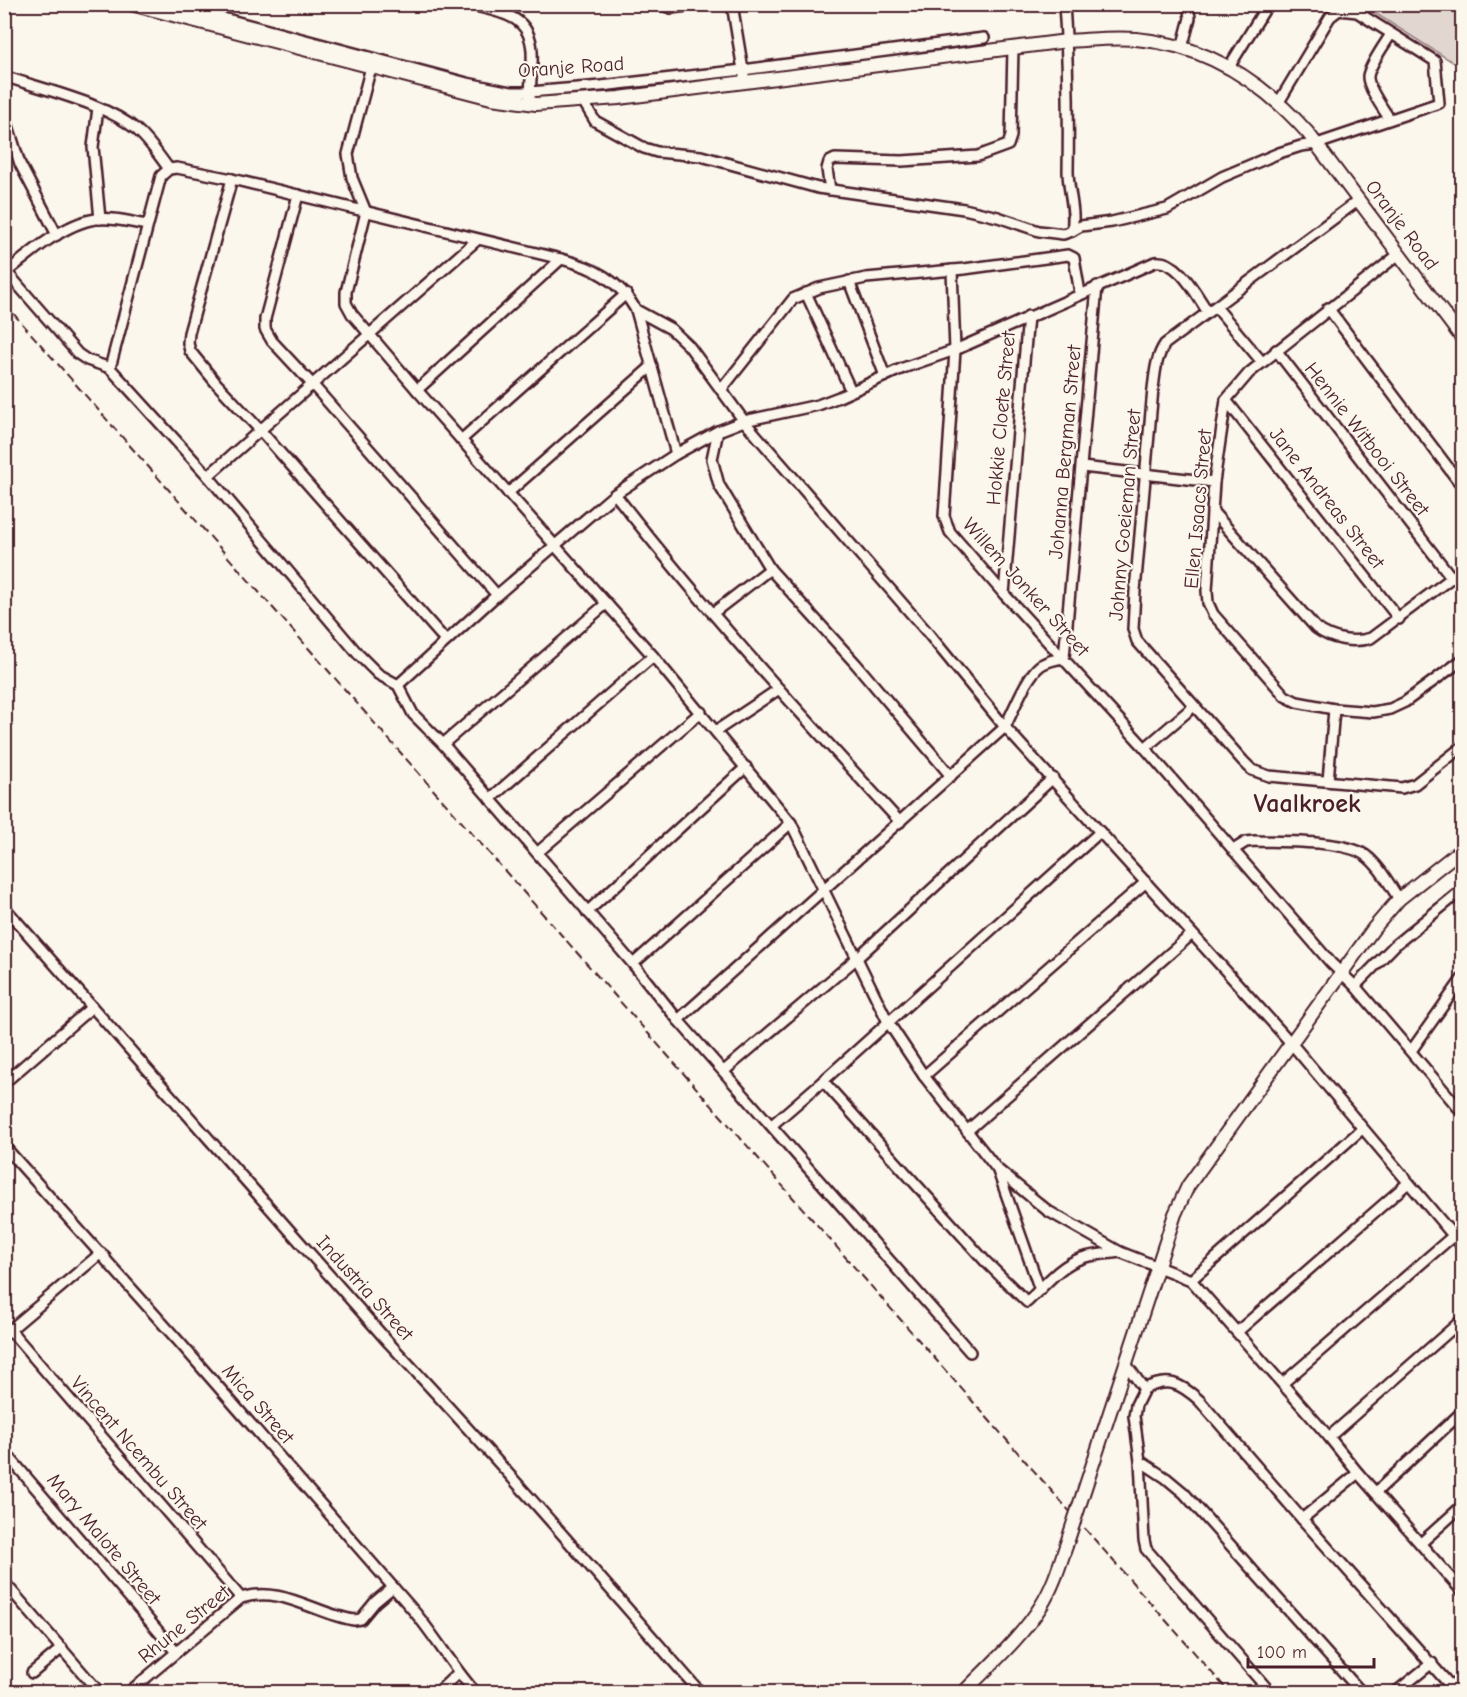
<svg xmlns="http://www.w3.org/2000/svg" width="1467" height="1697" font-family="'Comic Neue',sans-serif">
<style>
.green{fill:#e2d7d0;stroke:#967b7e;stroke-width:1.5}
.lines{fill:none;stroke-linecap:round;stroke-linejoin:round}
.minor-casing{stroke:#4a1f2b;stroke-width:14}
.tertiary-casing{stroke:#4a1f2b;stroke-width:16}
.minor{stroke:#fbf7ec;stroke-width:9}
.tertiary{stroke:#fbf7ec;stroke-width:12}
.rail{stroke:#4a1f2b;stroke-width:2;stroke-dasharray:9 4.5;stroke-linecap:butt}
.tertiary-bridge-casing{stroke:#4a1f2b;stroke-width:16;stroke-linecap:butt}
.tertiary-bridge{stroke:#fbf7ec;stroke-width:12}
.labels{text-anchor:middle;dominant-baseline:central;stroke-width:4.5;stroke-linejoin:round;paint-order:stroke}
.street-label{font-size:20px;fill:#4a1f2b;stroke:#fbf7ec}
.district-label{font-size:26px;font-weight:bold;fill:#4a1f2b;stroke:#fbf7ec}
</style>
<rect width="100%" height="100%" fill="#fbf7ec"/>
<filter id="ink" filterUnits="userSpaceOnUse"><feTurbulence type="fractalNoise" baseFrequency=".0167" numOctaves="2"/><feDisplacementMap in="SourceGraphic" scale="12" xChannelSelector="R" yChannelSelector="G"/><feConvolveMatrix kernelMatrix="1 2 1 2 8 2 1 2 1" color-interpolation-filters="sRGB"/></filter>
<g filter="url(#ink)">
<path class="green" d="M1362 5H1462V68Z"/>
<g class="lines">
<g class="minor-casing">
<g id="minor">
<path d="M170 4 467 83 511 92H530L601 86 743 70 984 38"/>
<path d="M467 4C497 12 530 13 532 51 533 66 530 82 530 98"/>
<path d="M659 4 671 8 704 4"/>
<path d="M732 4 744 76"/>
<path d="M1182 48 1190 18 1188 4"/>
<path d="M371 67 348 154 352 178 366 212 346 292V303L352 314 417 390 653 656 791 823 888 1022 924 1076 997 1169 1048 1211 1120 1252 1191 1280 1329 1437 1358 1473 1462 1591"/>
<path d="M1229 67 1268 4"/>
<path d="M4 76C44 90 105 103 137 130 150 141 159 156 169 169"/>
<path d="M583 101 595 121 644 148 657 152 701 156 818 188 964 209 998 217 1039 231 1063 234 1072 231C1076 210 1068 191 1068 171 1069 116 1068 60 1064 4"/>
<path d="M98 108 93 147 100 219"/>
<path d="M4 113 20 164 57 235"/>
<path d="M1389 118C1383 109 1367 86 1368 76 1370 64 1385 44 1391 34"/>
<path d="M232 179 189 333 188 343 190 351 216 383 260 430 446 641"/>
<path d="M830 190 827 169 829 162 835 159 902 161 978 156 1008 145 1011 136 1013 48"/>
<path d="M298 195 265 319V329L272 341 312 384 497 595"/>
<path d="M1359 200 1165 344C1156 357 1155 373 1153 389L1135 591 1133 629 1137 641 1243 761 1252 770 1269 776 1402 788 1415 784 1462 747"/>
<path d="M1072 231 1081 226 1112 222 1167 209 1222 177 1279 153 1301 146 1317 144 1439 103 1435 61 1357 12 1339 10 1330 17 1279 102"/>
<path d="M1399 254 1249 373 1226 400 1214 482 1207 591 1208 603 1213 614 1285 696 1297 702 1334 709 1373 712 1390 709 1405 702 1462 660"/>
<path d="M4 269 78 354 87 360 110 368"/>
<path d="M952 270 955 350 944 516 950 532 1004 594 1145 748 1331 963 1355 986 1462 1112"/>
<path d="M7 272C30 253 65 223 96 219 113 217 130 222 147 225"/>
<path d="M849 281 885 376"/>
<path d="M806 293 851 391"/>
<path d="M1216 307 1262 362"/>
<path d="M1328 308 1462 486"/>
<path d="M636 310 671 329 689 346 744 421 928 633 1005 727 1291 1043 1462 1246"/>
<path d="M1276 350 1452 578"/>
<path d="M417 390 561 259"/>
<path d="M721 390 793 299 819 288 866 278 964 269 1068 255 1074 258 1080 293"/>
<path d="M1226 400 1399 619"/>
<path d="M718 431 712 459 719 485 770 569"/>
<path d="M461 440 626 294"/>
<path d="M676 454 636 310C619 280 593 267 561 259L232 179 177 168 169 169 161 176 110 368 208 476 358 654 378 674 398 685 413 714 443 744 537 853 633 964 678 1020"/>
<path d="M1082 467 1214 482"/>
<path d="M208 476 477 240"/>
<path d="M508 493 652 366"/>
<path d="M615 494C704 609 802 715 900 822"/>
<path d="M1212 511 1316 628C1331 639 1353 644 1371 638L1462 570"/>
<path d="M1004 594 1028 316"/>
<path d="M713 613 770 569 856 664 951 776"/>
<path d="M398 685 497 595 615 494 676 454 718 431 744 421 818 405 839 397 903 368 955 350 1155 262C1179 259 1196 295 1208 312"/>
<path d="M716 731 779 689"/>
<path d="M443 744 607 603"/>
<path d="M1145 748 1194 706"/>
<path d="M1328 781 1334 709"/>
<path d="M490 799 653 656"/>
<path d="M1233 850 1246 842 1255 841C1282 842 1344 840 1365 855 1379 865 1389 884 1399 899"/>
<path d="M537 853 701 712"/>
<path d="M4 907 389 1343C496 1457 598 1575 700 1692"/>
<path d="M587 912 746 767"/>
<path d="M633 964 791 823"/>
<path d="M1355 986 1395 945 1462 890"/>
<path d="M1411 1051 1462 979"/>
<path d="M724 1071 856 959 1053 778"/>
<path d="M924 1076 1146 882"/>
<path d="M823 1081 985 1261 1027 1302C1044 1286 1060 1265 1082 1258 1094 1254 1108 1254 1120 1252"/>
<path d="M4 1083 92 1007"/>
<path d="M772 1125 823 1081 1100 832"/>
<path d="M967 1131 1192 934"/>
<path d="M4 1146 181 1344 413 1610C435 1636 452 1666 475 1692"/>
<path d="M998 1171 1040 1290"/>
<path d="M1191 1280 1362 1129"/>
<path d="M10 1330 241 1598"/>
<path d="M1237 1332 1408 1183"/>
<path d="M4 1335 101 1253 105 1257"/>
<path d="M970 1352 678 1020 1005 727C1014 710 1026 676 1041 665 1048 661 1056 659 1064 658L1097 286"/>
<path d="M1126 1364 1144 1389 1136 1405 1134 1416 1140 1461 1144 1540 1146 1549 1270 1692"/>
<path d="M1283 1383 1453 1236"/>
<path d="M1144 1389C1168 1377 1180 1383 1199 1400L1302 1519 1456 1692"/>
<path d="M1329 1437 1462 1320"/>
<path d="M4 1451 176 1652"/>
<path d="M1140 1461 1166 1478 1184 1493 1361 1692"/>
<path d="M1376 1492 1462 1412"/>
<path d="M1302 1519 1358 1473"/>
<path d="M1421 1543 1462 1506"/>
<path d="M4 1582 99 1692"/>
<path d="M32 1673 62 1648"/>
<path d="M129 1692 241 1598C282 1585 315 1614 354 1620L361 1619 375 1602 393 1587"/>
<path d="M438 1692 458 1673"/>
<path d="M1396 1692 1432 1663"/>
</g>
</g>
<g class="tertiary-casing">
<g id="tertiary">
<path d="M131 4 491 98 536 104 619 98 1067 41C1090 40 1113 37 1136 39 1207 45 1262 81 1308 133L1462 338"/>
<path d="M1083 1494 1175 1214 1188 1186 1374 928 1399 899 1462 849"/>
<path d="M964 1692C990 1665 1021 1638 1041 1606 1053 1587 1059 1567 1066 1546"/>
</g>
</g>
<use href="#minor" class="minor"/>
<use href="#tertiary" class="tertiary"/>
<path class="rail" d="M4 303 1229 1692"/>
<g class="tertiary-bridge-casing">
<path id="tertiary-bridge" d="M1066 1546 1083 1494"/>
</g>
<use href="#tertiary-bridge" class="tertiary-bridge"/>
</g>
</g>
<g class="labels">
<g class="street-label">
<text transform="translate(571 67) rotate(-4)">Oranje Road</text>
<text transform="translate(1402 225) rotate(53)">Oranje Road</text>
<text transform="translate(1001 418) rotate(-85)">Hokkie Cloete Street</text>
<text transform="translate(1367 439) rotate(52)">Hennie Witbooi Street</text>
<text transform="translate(1065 452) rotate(-85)">Johanna Bergman Street</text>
<text transform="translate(1327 498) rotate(52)">Jane Andreas Street</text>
<text transform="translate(1198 509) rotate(-85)">Ellen Isaacs Street</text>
<text transform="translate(1125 515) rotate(-85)">Johnny Goeieman Street</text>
<text transform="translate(1026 587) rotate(48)">Willem Jonker Street</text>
<text transform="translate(365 1288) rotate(48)">Industria Street</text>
<text transform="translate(258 1404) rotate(49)">Mica Street</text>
<text transform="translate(139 1453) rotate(49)">Vincent Ncembu Street</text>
<text transform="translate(104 1539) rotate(50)">Mary Malote Street</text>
<text transform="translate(184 1624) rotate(-39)">Rhune Street</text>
</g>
<g class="district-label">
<text x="1307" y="804">Vaalkroek</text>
</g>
</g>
<rect width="1467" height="1697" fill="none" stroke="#fbf7ec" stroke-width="24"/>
<rect x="12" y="12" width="1443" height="1673" fill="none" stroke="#4a1f2b" stroke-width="2" filter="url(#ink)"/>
<path d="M1248 1658v9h126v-9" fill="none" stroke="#4a1f2b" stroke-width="3"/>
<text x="1257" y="1658" font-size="18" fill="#4a1f2b" stroke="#fbf7ec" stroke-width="4.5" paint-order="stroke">100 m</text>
</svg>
